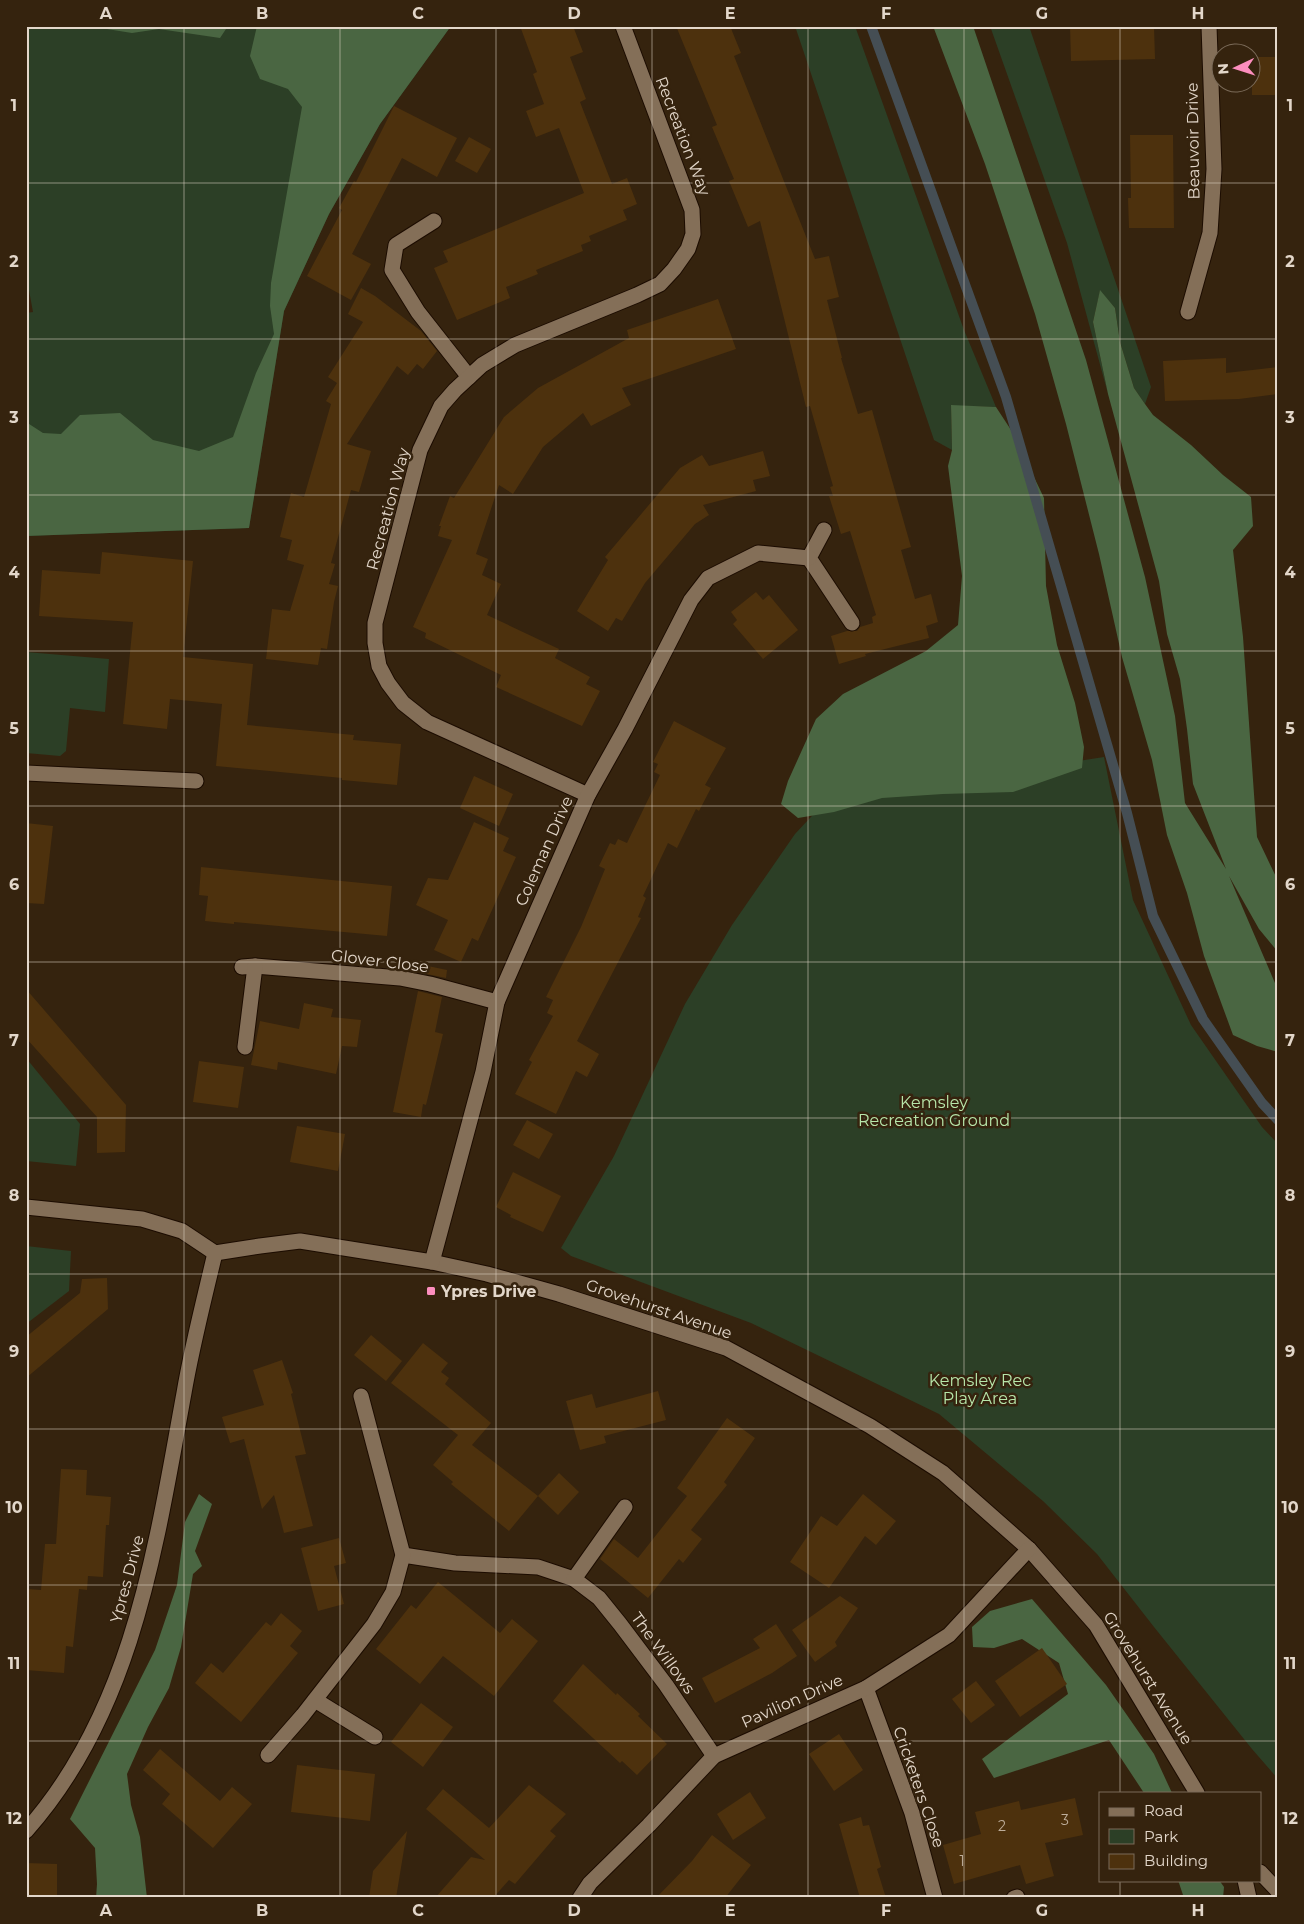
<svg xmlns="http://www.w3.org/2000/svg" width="1304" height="1924" font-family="Montserrat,sans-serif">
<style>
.green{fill:#2c3f26}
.forest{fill:#4a6642}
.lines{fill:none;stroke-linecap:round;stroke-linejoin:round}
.stream{stroke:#454e54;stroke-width:10}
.building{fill:#4d310d}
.lane-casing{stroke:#1c0c00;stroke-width:17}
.street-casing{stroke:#1c0c00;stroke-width:17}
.lane{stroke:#846f58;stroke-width:15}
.street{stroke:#846f58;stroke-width:15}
.grid{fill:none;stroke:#e3d7ca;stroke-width:1;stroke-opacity:0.55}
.poi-dot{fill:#fd8ebe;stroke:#35230e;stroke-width:2}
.labels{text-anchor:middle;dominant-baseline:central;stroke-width:5;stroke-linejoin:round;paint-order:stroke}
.number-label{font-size:14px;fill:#beae9b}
.street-label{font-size:16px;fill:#e3d7ca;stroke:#35230e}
.park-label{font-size:16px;fill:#b7e6aa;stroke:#35230e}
.poi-label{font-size:16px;font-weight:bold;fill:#e3d7ca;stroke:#35230e;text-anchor:start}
.neatline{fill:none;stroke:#e3d7ca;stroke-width:2}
.grid-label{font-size:16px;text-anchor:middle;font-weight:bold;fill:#e3d7ca}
</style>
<rect width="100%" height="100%" fill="#35230e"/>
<g class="green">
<path d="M26 26H451L380 124 329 214 284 311 249 528 26 536V313L33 312 26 274Z"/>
<path d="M795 26H855L964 330 996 407 951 406 952 450 934 440Z"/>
<path d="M990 26H1029L1151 387 1145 404 1134 388 1120 342 1115 308 1100 291 1093 322 1108 394 1067 243Z"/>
<path d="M26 652 109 659 105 712 70 708 66 751 60 756 26 753Z"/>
<path d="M1104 757 1133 900 1191 1025 1262 1127 1278 1144V1779L1252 1749 1154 1627 1097 1554 1043 1501 939 1414 751 1323 571 1256 561 1248 614 1156 685 1004 732 925 795 834 839 787 1027 769Z"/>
<path d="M26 1058 80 1124 76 1166 26 1161Z"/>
<path d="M26 1246 71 1251 69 1291 26 1324Z"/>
</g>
<g class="forest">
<path d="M88 26H228L220 38 159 29 132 33Z"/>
<path d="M257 26H451L380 124 329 214 284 311 249 528 26 536V422L43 433 61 434 80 415 120 413 153 440 199 451 233 437 256 373 274 334 270 306 271 283 302 107 288 89 260 79 250 56Z"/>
<path d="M933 26H973L1086 360 1145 577 1175 716 1185 803 1226 869 1193 784 1187 729 1180 679 1167 634 1159 581 1108 394 1093 322 1100 290 1115 308 1120 342 1134 388 1145 404 1153 415 1191 445 1223 475 1251 497 1253 526 1233 550 1243 637 1257 837 1278 881V952L1259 929 1229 876 1278 990V1052L1257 1046 1233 1035 1204 956 1187 893 1167 835 1152 760 1122 657 1099 554 1066 424 1035 314 985 164Z"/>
<path d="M951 405 996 407 1013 433 1044 498 1046 586 1057 645 1075 703 1084 747 1082 768 1013 792 943 794 882 798 834 812 798 818 781 804 788 781 816 719 843 694 926 651 958 625 962 576 948 466 952 450Z"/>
<path d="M199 1494 212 1504 195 1551 202 1566 193 1574 181 1647 169 1688 148 1727 127 1774 131 1805 140 1837 147 1898H96L97 1884 95 1848 70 1819 155 1650 177 1585 185 1522Z"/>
<path d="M1032 1599 1106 1685 1154 1754 1172 1793H1144L1109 1740 994 1778 982 1759 1068 1694 1059 1663 1022 1639 994 1648 973 1647 972 1627 990 1611Z"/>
<path d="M1178 1880H1219L1224 1887 1223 1898H1184Z"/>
</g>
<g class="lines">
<path class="stream" d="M871 26 1006 397 1127 813 1153 916 1203 1019 1262 1103 1278 1120"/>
</g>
<g class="building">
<path d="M520 26H573L583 52 570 57 586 99 580 102 612 184 627 178 637 204 623 210 627 220 589 236 591 241 581 245 583 251 536 270 538 274 506 287 510 298 457 320 434 268 448 262 443 251 584 193 559 128 536 137 526 111 544 104 533 74 537 72Z"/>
<path d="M676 26H730L741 53 734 56 815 259 829 256 839 297 827 300 842 358H841L858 414 872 410 911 547 901 550 915 599 931 594 938 622 926 626 929 638 865 654 866 656 839 664 831 636 847 631H857L860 627 873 623 872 617 876 615 850 531 841 534 829 496H833L830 487 833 486 810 406 806 407 760 221 748 227 729 181 734 179 712 127 717 125Z"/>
<path d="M1070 26H1154L1155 59 1071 61Z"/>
<rect x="1252" y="57" width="26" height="38"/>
<path d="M394 106 457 138 437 177 402 158 352 254 371 264 351 300 307 276 342 210 339 208 354 181 356 182Z"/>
<path d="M1130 135H1173L1174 228H1129L1128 198H1131Z"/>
<path d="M469 137 491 149 477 173 455 161Z"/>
<path d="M361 288 375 296 421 331 437 351 423 369 417 364 408 375 397 366 347 444 371 451 359 492 351 490 331 563 335 564 329 584 338 586 334 602 327 649 321 648 318 665 266 659 272 609 290 611 304 565 287 560 292 540 280 537 291 493 304 497 331 404 326 401 337 383 328 377 363 322 348 314Z"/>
<path d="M718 299 736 349 622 388 631 405 591 426 583 413 543 447 513 494 499 485 476 554 488 559 482 575 501 584 487 615 559 649 555 658 590 677 586 684 600 691 582 726 496 687 501 675 425 638 426 633 413 627 452 540 438 536 441 526H439L450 496 454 498 504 417 538 388 629 338 627 330Z"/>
<path d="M1226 358V373L1278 367V394L1239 399 1165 401 1163 361Z"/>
<path d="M763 451 770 476 753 480 756 491 703 505 709 515 695 524 645 583 622 621 616 618 608 631 577 611 608 560 605 557 680 468 702 455 709 466Z"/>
<path d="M102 552 193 561 183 657 253 664 247 725 354 735 353 740 401 744 397 785 342 780V778L216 766 222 704 170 699 167 729 123 724 133 622 39 616 42 570 100 574Z"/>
<path d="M756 592 763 600 769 595 798 630 763 659 733 624 737 620 731 612Z"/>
<path d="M674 721 726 748 705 785 711 788 699 811 696 809 677 848 668 843 643 896 646 898 638 917 641 918 577 1041 599 1054 587 1077 576 1071 556 1114 515 1094 532 1062 529 1060 553 1016 547 1013 553 1000 546 997 581 927 605 869 599 866 610 843 615 845 618 839 627 843 660 775 654 772 658 764 653 762Z"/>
<path d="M474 776 513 794 499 826 460 808Z"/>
<path d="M474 822 509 838 503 851 516 857 478 941 472 938 461 962 434 950 448 920 416 905 428 878 448 880Z"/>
<path d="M26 823 53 826 44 904 26 903Z"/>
<path d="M201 867 392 886 387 936 234 922V924L205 921 208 896 199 895Z"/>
<path d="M423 965 447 970 446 978 422 973Z"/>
<path d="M26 989 126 1105 125 1152 97 1153V1117L26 1038Z"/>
<path d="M418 991 442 997 435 1032 443 1034 426 1105 423 1104 421 1117 393 1112Z"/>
<path d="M304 1003 333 1009 331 1017 361 1020 357 1047 342 1046 336 1074 278 1062 277 1070 251 1065 260 1021 299 1029Z"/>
<path d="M199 1061 244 1067 238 1108 193 1102Z"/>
<path d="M527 1120 553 1134 539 1159 513 1145Z"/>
<path d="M297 1126 345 1134 338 1171 290 1162Z"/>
<path d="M513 1172 561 1196 543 1232 510 1217 511 1215 496 1207Z"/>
<path d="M107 1278 108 1309 26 1378V1337L80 1293 82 1279Z"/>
<path d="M371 1335 402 1361 386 1381 354 1355Z"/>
<path d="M423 1343 448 1363 441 1372 449 1378 445 1384 491 1423 472 1445 538 1496 509 1531 451 1484 453 1482 433 1465 458 1435 391 1383Z"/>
<path d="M282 1360 293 1393 291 1394 306 1454 295 1456 313 1526 284 1533 274 1495 262 1509 244 1439 230 1443 222 1417 264 1405 253 1370Z"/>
<path d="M658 1391 666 1420 604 1436 606 1443 580 1450 566 1401 592 1394 596 1408Z"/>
<path d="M727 1418 755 1438 724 1482 727 1485 691 1530 702 1539 683 1563 679 1559 648 1598 600 1559 614 1539 638 1558 687 1496 677 1488Z"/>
<path d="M61 1469 87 1470 86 1495 111 1497 109 1525H106L103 1577 88 1576 87 1590 79 1589 73 1647 66 1646 64 1673 26 1670 27 1589 41 1590 45 1544H56Z"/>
<path d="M559 1473 579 1492 558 1515 538 1496Z"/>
<path d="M863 1494 896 1521 876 1545 865 1536 829 1588 790 1562 821 1516 837 1526Z"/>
<path d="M339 1538 346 1563 334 1566 344 1604 318 1611 301 1548Z"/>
<path d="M438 1582 500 1633 512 1619 538 1641 494 1696 443 1656 420 1684 376 1649 411 1605 416 1609Z"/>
<path d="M840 1596 858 1608 835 1642 837 1646 815 1662 792 1630Z"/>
<path d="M281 1613 302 1631 290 1646 298 1653 241 1722 195 1683 211 1663 223 1673 266 1622 271 1626Z"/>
<path d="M776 1624 797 1656 772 1673 715 1703 702 1678 760 1648 753 1639Z"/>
<path d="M1042 1648 1067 1684 1020 1717 995 1681Z"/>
<path d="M583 1664 616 1695 617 1693 640 1714 638 1716 667 1744 637 1775 622 1761 620 1763 553 1701Z"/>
<path d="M976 1681 995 1705 971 1723 952 1699Z"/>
<path d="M421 1703 453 1727 423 1767 391 1742Z"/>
<path d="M839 1734 863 1770 834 1791 809 1754Z"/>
<path d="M160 1749 220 1801 232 1787 252 1804 213 1848 162 1804 170 1794 143 1770Z"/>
<path d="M297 1765 375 1774 370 1821 291 1812Z"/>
<path d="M529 1785 566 1814 550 1831 556 1836 515 1884 509 1880 493 1898H435L471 1857 485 1860 426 1809 443 1789 489 1828Z"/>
<path d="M750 1792 766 1818 733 1840 717 1814Z"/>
<path d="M1075 1798 1083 1835 1045 1843 1054 1876 1026 1884 1020 1865 954 1884 943 1845 981 1834 975 1812 1019 1801 1021 1810Z"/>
<path d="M861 1817 863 1826 869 1825 881 1867 877 1869 886 1898H860L839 1824Z"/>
<path d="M407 1831 396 1898H369L373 1871Z"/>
<path d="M712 1835 751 1865 725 1898H656L692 1861Z"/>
<path d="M26 1863 57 1864V1898H26Z"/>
</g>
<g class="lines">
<g class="lane-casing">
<path id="lane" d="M434 221 396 245 392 270 418 312 469 377"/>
</g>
<g class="street-casing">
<g id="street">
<path d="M1188 312 1210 233 1214 169 1209 26"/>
<path d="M824 530 809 558 852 623"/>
<path d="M26 773 196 781"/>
<path d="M588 795 427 722 403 703 388 683 379 666 375 643V623L420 450 441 406 455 390 482 365 515 345 637 295 660 284 674 269 688 249 693 234 692 210 623 26"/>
<path d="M242 967 255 966 400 978 430 984 497 1002"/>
<path d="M245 1047 255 966"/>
<path d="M26 1207 142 1219 182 1231 215 1253 260 1246 300 1241 432 1262 487 1274 559 1294 726 1348 870 1426 943 1473 1029 1549 1096 1625 1197 1793"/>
<path d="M432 1262 483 1072 497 1002 588 795 625 729 691 600 708 578 758 553 809 558"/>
<path d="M403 1555 455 1563 538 1567 574 1579 599 1598 620 1624 666 1685 714 1756"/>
<path d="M574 1579 625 1507"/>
<path d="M866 1688 912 1813 935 1898"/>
<path d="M315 1700 375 1737"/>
<path d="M268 1755 303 1715 374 1624 393 1592 403 1555 361 1396"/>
<path d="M26 1831C133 1711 156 1546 184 1393 192 1346 204 1300 215 1253"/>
<path d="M1260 1872 1278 1891"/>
<path d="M1245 1880 1249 1898"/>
<path d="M580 1898 590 1883 649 1825 714 1756 866 1688 949 1635 1029 1549"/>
<path d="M1014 1898 1017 1897"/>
</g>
</g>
<use href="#lane" class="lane"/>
<use href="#street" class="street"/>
</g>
<path class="grid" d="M184 26V1898M340 26V1898M496 26V1898M652 26V1898M808 26V1898M964 26V1898M1120 26V1793M26 183H1278M26 339H1278M26 495H1278M26 651H1278M26 806H1278M26 962H1278M26 1118H1278M26 1274H1278M26 1429H1278M26 1585H1278M26 1741H1278M1120 1880V1898"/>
<rect class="poi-dot" x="426" y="1286" width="10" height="10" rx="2.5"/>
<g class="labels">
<g class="number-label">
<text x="1065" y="1820">3</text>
<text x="1002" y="1826">2</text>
<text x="962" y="1861">1</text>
</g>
<g class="street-label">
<text transform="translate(683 136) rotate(69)">Recreation Way</text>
<text transform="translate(1193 141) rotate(-91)">Beauvoir Drive</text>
<text transform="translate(388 509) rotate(-75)">Recreation Way</text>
<text transform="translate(544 851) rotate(-66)">Coleman Drive</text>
<text transform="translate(380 961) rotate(7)">Glover Close</text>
<text transform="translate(659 1309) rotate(19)">Grovehurst Avenue</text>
<text transform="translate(127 1579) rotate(-75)">Ypres Drive</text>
<text transform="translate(663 1653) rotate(54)">The Willows</text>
<text transform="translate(1148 1678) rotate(58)">Grovehurst Avenue</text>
<text transform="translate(792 1701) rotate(-24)">Pavilion Drive</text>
<text transform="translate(919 1787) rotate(71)">Cricketers Close</text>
</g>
<g class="park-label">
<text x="934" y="1102">Kemsley<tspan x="934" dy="18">Recreation Ground</tspan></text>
<text x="980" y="1380">Kemsley Rec<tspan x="980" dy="18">Play Area</tspan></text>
</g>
<g class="poi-label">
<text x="441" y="1291">Ypres Drive</text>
</g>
</g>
<rect width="1304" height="1924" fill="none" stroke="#35230e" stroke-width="55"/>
<rect x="1099" y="1792" width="162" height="90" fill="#35230e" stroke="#7b6b59"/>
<rect x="1109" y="1808" width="25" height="8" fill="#846f58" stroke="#7b6b59"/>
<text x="1144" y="1816" font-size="15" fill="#e3d7ca">Road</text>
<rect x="1109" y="1829" width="25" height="15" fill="#2c3f26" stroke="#7b6b59"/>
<text x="1144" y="1842" font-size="15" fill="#e3d7ca">Park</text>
<rect x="1109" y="1854" width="25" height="15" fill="#4d310d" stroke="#7b6b59"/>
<text x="1144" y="1866" font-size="15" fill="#e3d7ca">Building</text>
<g transform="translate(1236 68) rotate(266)"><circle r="24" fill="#35230e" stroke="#7b6b59"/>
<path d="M0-4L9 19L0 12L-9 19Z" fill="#fd8ebe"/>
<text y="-8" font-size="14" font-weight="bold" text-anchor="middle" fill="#e3d7ca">N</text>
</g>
<rect x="28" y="28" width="1248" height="1868" class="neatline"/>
<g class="grid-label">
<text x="106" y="19">A</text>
<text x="262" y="19">B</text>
<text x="418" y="19">C</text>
<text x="574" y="19">D</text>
<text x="730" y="19">E</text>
<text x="886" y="19">F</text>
<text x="1042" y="19">G</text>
<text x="1198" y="19">H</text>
<text x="14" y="111">1</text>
<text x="1290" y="111">1</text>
<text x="14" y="267">2</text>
<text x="1290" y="267">2</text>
<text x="14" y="423">3</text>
<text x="1290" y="423">3</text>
<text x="14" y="578">4</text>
<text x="1290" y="578">4</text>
<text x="14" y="734">5</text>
<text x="1290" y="734">5</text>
<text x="14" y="890">6</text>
<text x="1290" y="890">6</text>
<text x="14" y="1046">7</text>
<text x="1290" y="1046">7</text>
<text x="14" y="1201">8</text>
<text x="1290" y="1201">8</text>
<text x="14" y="1357">9</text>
<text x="1290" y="1357">9</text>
<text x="14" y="1513">10</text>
<text x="1290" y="1513">10</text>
<text x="14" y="1669">11</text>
<text x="1290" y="1669">11</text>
<text x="14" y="1824">12</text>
<text x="1290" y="1824">12</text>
<text x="106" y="1916">A</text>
<text x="262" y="1916">B</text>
<text x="418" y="1916">C</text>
<text x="574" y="1916">D</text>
<text x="730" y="1916">E</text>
<text x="886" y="1916">F</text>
<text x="1042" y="1916">G</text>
<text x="1198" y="1916">H</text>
</g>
</svg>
